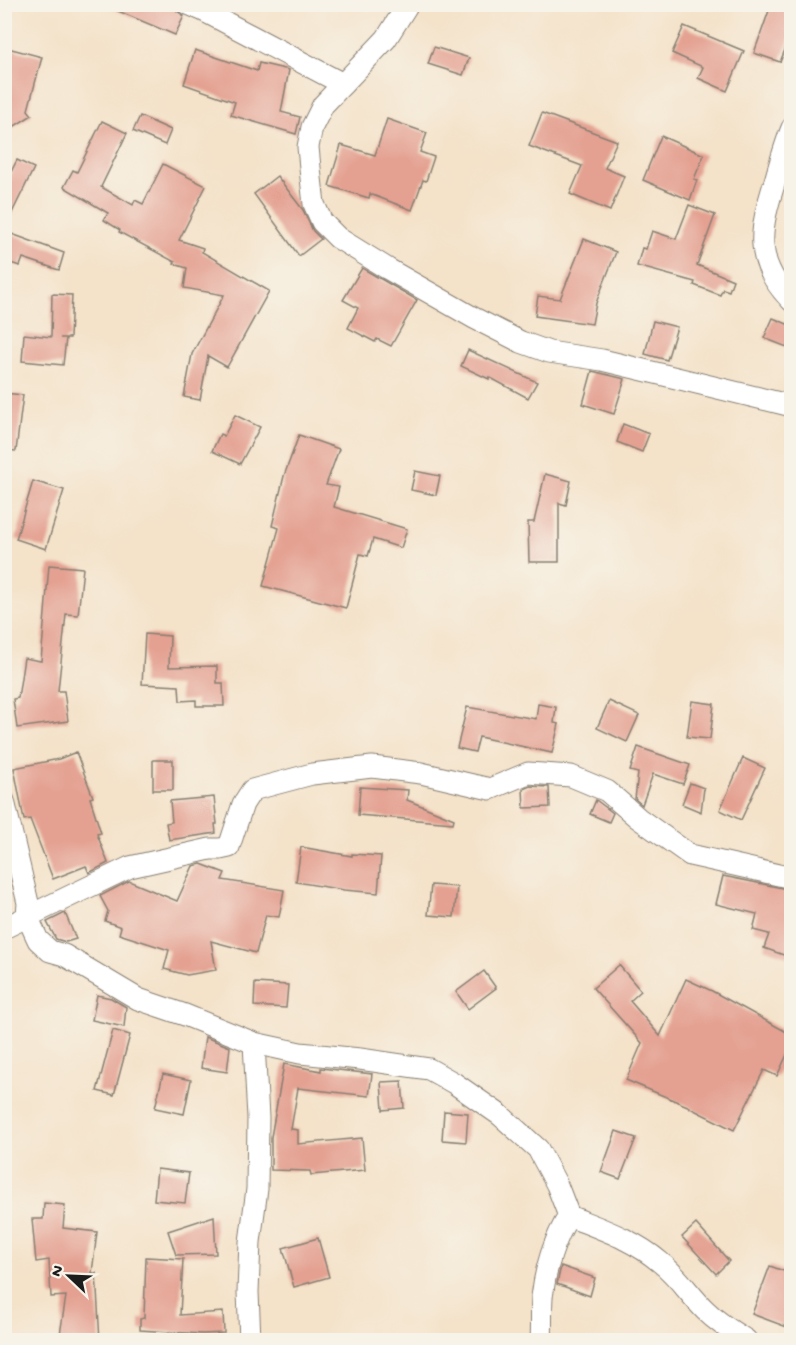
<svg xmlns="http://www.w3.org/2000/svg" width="796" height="1345" font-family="'Gochi Hand',sans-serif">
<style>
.building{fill:#e4a192}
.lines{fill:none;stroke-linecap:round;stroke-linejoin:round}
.minor-casing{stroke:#887f72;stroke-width:23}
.minor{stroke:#fff;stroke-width:21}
</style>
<rect width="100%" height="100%" fill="#f7f3e8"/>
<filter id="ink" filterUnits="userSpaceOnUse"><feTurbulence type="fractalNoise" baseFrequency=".0167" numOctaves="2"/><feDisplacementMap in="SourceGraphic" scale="12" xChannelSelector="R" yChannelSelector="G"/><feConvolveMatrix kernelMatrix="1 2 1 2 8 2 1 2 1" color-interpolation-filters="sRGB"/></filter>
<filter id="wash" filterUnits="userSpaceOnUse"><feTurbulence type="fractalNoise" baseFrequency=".008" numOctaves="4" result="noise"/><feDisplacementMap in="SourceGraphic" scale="24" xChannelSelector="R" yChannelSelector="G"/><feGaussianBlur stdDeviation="1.35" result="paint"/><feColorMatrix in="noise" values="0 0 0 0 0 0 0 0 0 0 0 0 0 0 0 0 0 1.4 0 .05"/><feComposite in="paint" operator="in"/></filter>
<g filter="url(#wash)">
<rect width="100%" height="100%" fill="#f4e2c9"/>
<g id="blocks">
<g class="building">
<path d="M175 4 177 11 184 16 175 35 104 5Z"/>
<path d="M771 5 792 12V33L780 62 754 53Z"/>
<path d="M684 26 744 51 727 91 698 78 703 67 672 53Z"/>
<path d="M4 47 42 57 28 110 32 115 4 133Z"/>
<path d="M434 47 469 58 463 75 428 64Z"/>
<path d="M195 50 257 71 259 63 289 70 281 112 300 117 296 134 231 115 235 102 184 84Z"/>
<path d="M542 113 617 141 605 168 624 176 610 211 570 194 582 166 529 146Z"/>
<path d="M140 116 171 130 165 145 133 131Z"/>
<path d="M387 119 427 133 420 152 434 157 426 181 423 180 412 210 370 194 369 198 329 186 341 145 375 155Z"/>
<path d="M102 121 127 133 101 187 133 205 135 200 143 204 163 164 206 186 179 240 203 248 202 252 269 291 227 367 208 356 200 400 184 397 192 354 224 295 184 288 187 268 174 264 175 262 119 232 120 230 104 220 108 213 64 187 73 170 77 172Z"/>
<path d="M661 136 704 155 694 179 697 180 690 200 643 180Z"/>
<path d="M17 160 34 168 4 229V186Z"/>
<path d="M277 176 303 210 313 231 321 239 299 256 254 194Z"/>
<path d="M689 205 715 215 697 265 733 280 729 291 723 289 720 295 694 285 695 282 637 266 642 248 646 249 652 231 676 239Z"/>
<path d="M9 233 64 253 59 270 23 258 20 266 4 261V245Z"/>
<path d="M584 239 616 252 596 303 592 324 535 316 538 296 560 299Z"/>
<path d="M362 268 417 300 391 346 377 339 375 342 348 328 358 308 343 300Z"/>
<path d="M52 294 72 295 70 338H60H66L63 365 22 361 24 334 51 337Z"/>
<path d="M773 318 792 326V349L764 338Z"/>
<path d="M653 321 677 327 667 360 645 354Z"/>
<path d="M468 350 537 382 528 398 489 377V379L461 366Z"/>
<path d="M592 371 625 379 614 414 583 404Z"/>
<path d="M4 393 23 395 16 451 4 450Z"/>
<path d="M235 415 260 427 240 464 212 451 220 434 224 436Z"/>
<path d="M623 424 649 434 642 452 617 442Z"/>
<path d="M299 435 339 449 326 485 339 487 334 507 407 529 401 548 373 539 368 556 360 554 346 608 263 586 279 528 272 526 284 476Z"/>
<path d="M415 471 440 476 436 495 411 490Z"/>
<path d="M545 474 571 481 566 505 559 503V562H529L528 522H534Z"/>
<path d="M33 481 64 490 46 549 16 539Z"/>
<path d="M49 565 83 568 78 615 66 614 58 691H64L68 721 17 728 13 699 18 698 24 658 41 661Z"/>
<path d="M145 634 170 636 169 667 217 666V683H223L224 706H196V700L180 701 179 686 142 684Z"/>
<path d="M609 701 639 715 627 742 597 728Z"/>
<path d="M692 701 714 704 710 739 687 737Z"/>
<path d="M538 704 556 707 554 723 559 724 552 753 479 737 475 752 457 748 467 707 536 719Z"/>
<path d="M638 747 690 765 683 784 653 774 642 805 635 799 638 773 630 771Z"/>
<path d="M76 752 93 797 90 798 101 833 97 834 108 863 89 873 86 866 53 879 30 819 24 820 14 768 59 759Z"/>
<path d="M743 758 765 768 741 820 720 810Z"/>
<rect x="153" y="760" width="20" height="30"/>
<path d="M690 783 704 788 701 812 682 804Z"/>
<path d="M530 786 549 787 550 807 524 808 523 789Z"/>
<path d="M360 787 408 790 407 800 454 819 453 823 358 815Z"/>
<path d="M214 797 217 824H215L216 833 169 840 166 823 172 822 170 801Z"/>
<path d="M596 800 613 813 609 822 590 814Z"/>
<path d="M301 847 352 856V854L381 856 378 893 344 890 296 882Z"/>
<path d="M201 864 225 873 222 880 284 890 279 917 266 915 256 953 211 941 216 970 187 975 164 969 169 950 119 934 121 927 105 921 108 911 100 896 129 881 177 901 193 866Z"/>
<path d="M723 876 792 890V958L764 948 769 934 753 930 757 914 716 904Z"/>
<path d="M431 885 457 887 454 917 428 915Z"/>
<path d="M65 913 76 939 66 942 56 939 47 922Z"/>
<path d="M619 965 641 991 630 1001 660 1036 686 979 712 991 792 1035V1044L777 1076 764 1070 734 1130 690 1108V1107L626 1080 642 1043 593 988Z"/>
<path d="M484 971 496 988 468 1009 456 992Z"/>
<path d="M255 983 288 985 286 1008 254 1006Z"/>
<path d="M97 995 111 998 126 1007 124 1027 92 1020Z"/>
<path d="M113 1030 130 1035 114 1095 97 1091Z"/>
<path d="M205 1037 230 1047 227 1072 201 1068Z"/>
<path d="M284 1064 321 1071V1068L372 1074 369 1096 298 1088 291 1129 298 1130V1144L362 1138 365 1170 311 1175 310 1171 271 1170V1137Z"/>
<path d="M163 1074 191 1080 184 1114 155 1108Z"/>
<path d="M402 1081 404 1108 383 1110 381 1082Z"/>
<path d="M444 1111 468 1113 466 1142 442 1140Z"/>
<path d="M616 1131 636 1138 620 1179 601 1172Z"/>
<path d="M157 1169 189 1173 185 1203 154 1200Z"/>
<path d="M44 1203 65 1205 63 1228 97 1232 92 1273H96L100 1341H59L66 1296 51 1297 49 1260 36 1262 32 1219H43Z"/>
<path d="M214 1216 216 1254 176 1255 168 1231Z"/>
<path d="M696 1224 729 1261 716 1274 682 1237Z"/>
<path d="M318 1238 329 1277 294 1287 283 1248Z"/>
<path d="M146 1257 183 1259 180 1315 223 1312 224 1333 202 1334 140 1330V1319L144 1318Z"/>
<path d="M561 1266 595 1278 590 1296 557 1284Z"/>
<path d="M770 1266 792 1274V1329L752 1314Z"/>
</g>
</g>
</g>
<g filter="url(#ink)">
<use href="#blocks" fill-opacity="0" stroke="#887f72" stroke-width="1.5"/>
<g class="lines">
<g class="minor-casing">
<g id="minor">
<path d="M188 4 204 11 343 84"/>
<path d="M408 4 386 39 323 105 312 127 308 147 311 178 314 204 322 222 338 238 388 269 474 318 521 342 549 352 602 360 792 406"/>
<path d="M792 128C785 145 780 163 775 181 760 229 752 261 792 301"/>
<path d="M4 801 28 903 27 916 38 940 50 951 64 955 138 999 185 1015 254 1043 300 1053 360 1059 429 1069 454 1083 500 1115 538 1149 557 1185 569 1216C601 1229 633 1239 660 1262 678 1276 689 1294 705 1310 717 1322 731 1331 746 1340"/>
<path d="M4 928 130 867 210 849H220L229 847 243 804 252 790 312 774 372 767 421 773 490 789 528 773 571 776 607 791 638 818 690 855 792 878"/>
<path d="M250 1340 248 1292 250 1242 257 1189 258 1118 254 1043"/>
<path d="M541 1340C542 1326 541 1312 542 1297 545 1270 554 1239 569 1216"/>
</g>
</g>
<use href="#minor" class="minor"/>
</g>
</g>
<rect width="796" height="1345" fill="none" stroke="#f7f3e8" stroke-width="24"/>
<g transform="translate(69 1276) rotate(293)" stroke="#f7f3e8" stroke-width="4.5" paint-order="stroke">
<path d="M0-4.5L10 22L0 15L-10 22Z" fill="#1c1c1c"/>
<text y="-9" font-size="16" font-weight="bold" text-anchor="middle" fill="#1c1c1c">N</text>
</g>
</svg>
